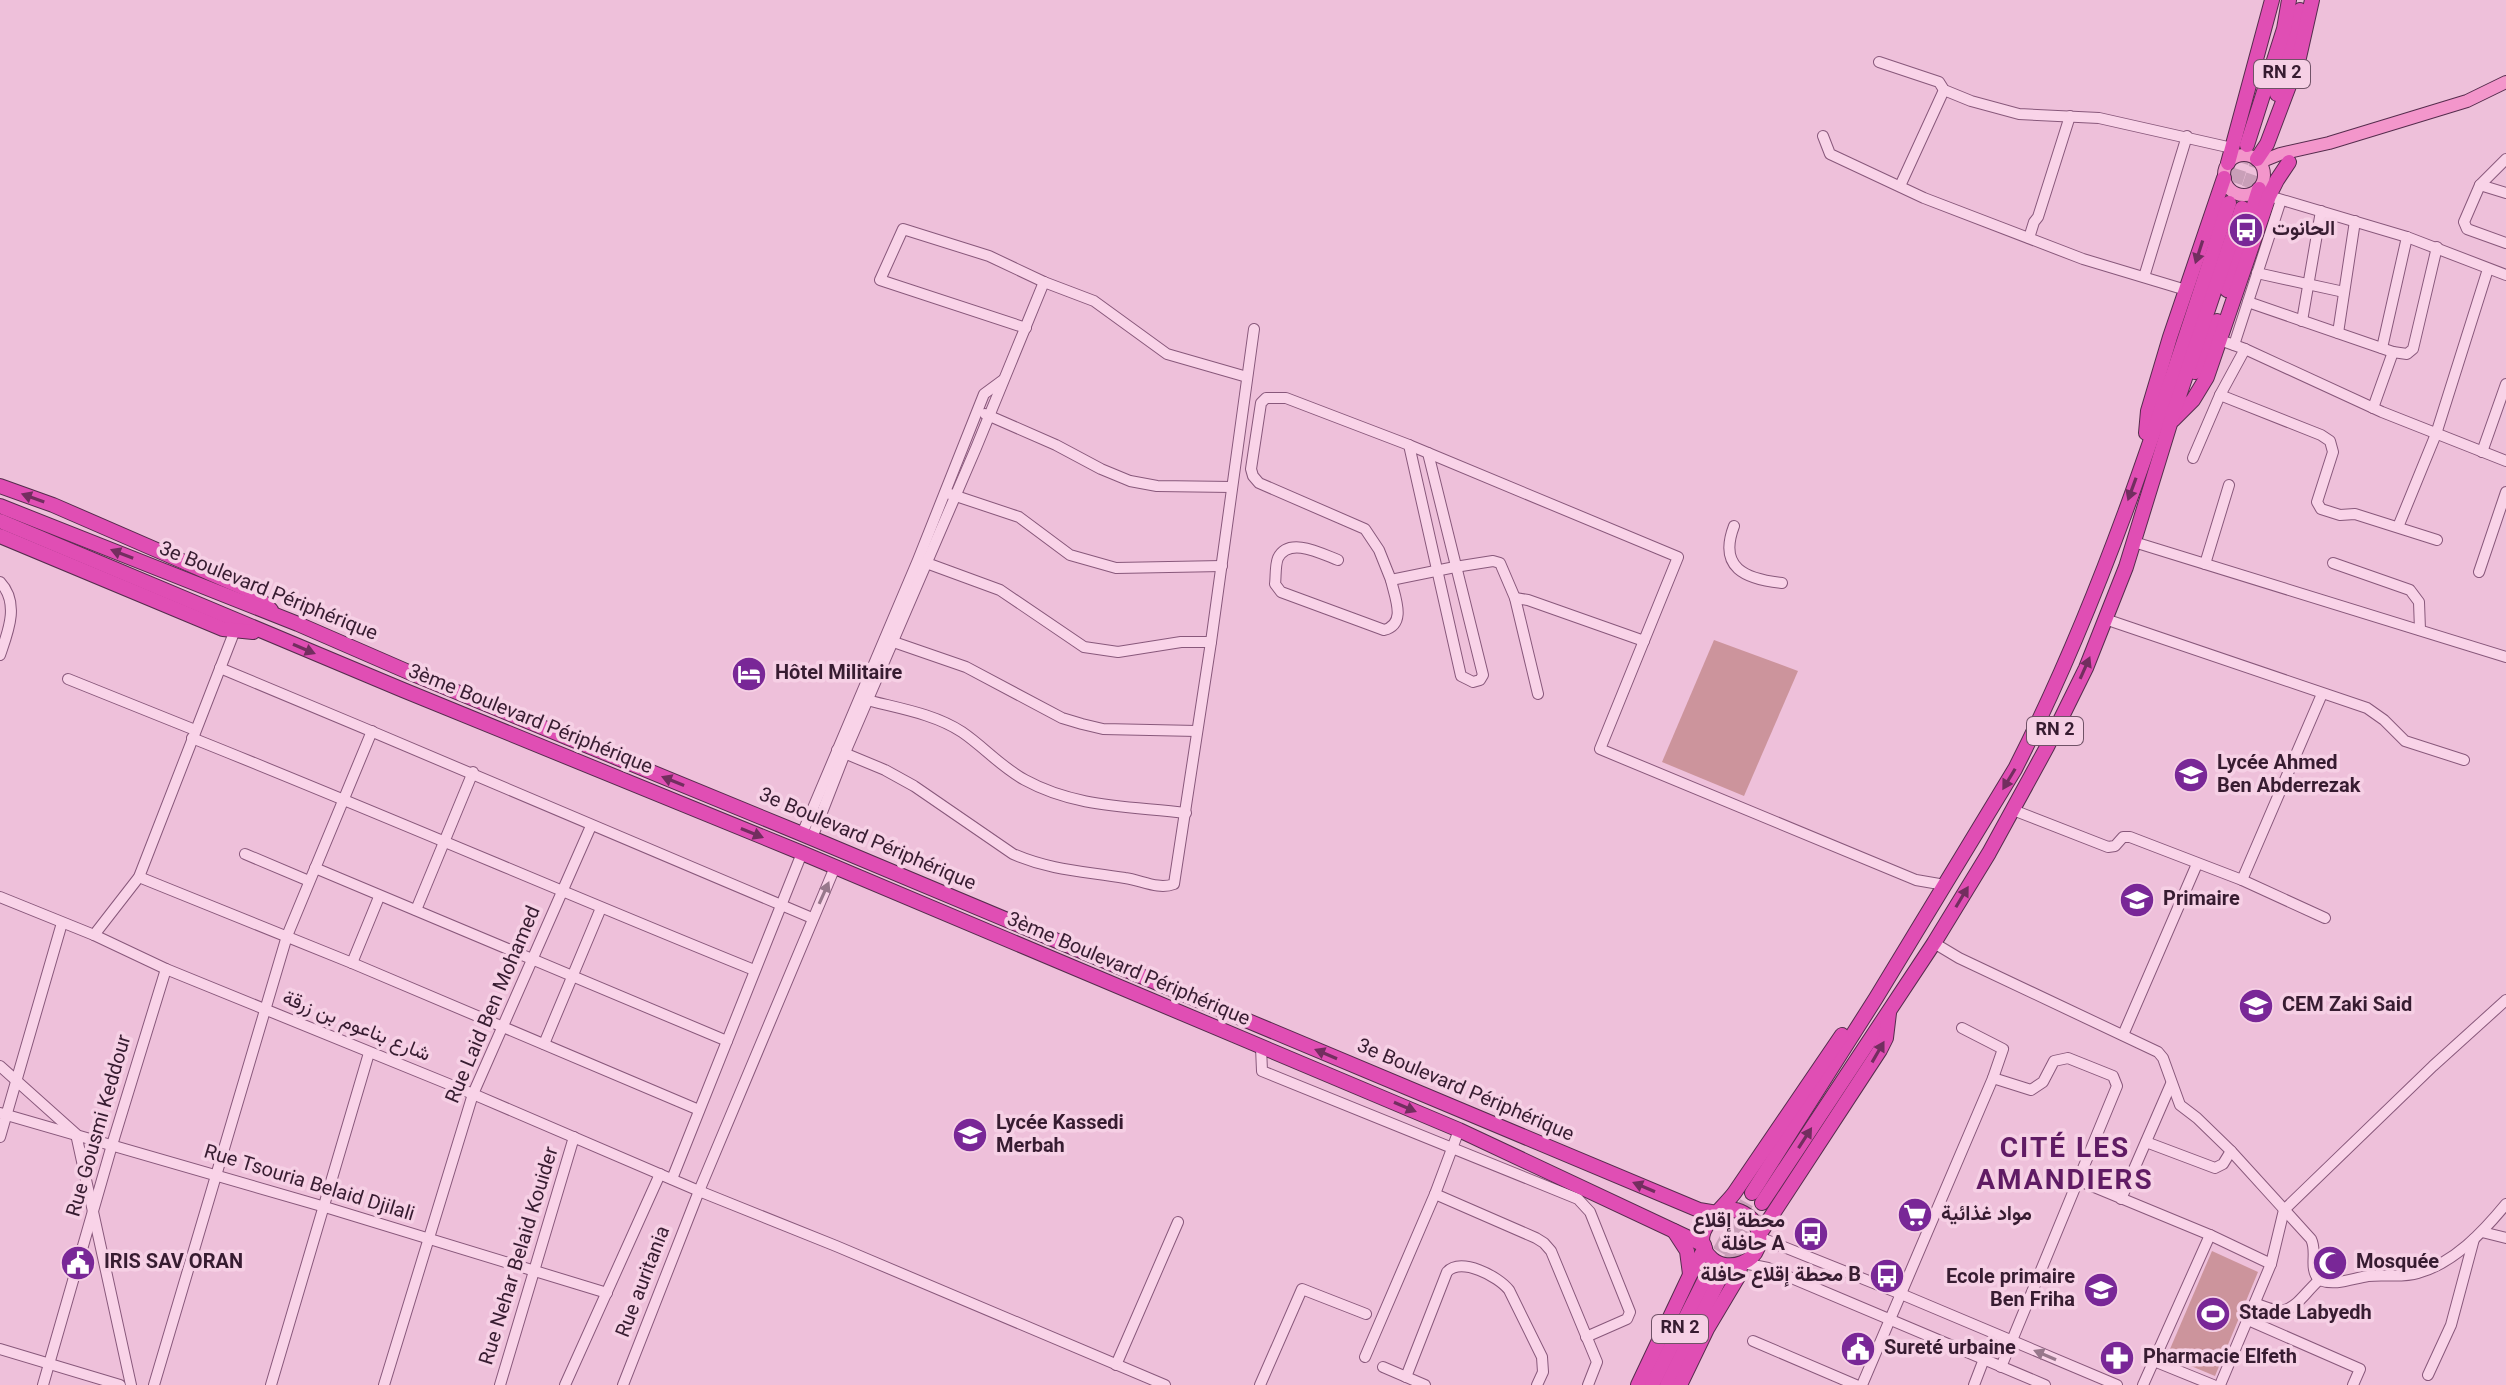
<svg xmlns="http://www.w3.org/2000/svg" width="2506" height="1385" font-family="Georgia,Vazirmatn,serif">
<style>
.green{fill:#cc949c}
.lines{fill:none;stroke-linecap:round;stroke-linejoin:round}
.highway-tunnel{stroke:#c99fb8;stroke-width:14;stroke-dasharray:14 7;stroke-linecap:butt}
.minor-casing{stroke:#88587b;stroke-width:12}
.major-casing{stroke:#552c4d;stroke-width:14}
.highway-casing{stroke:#552c4d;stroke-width:16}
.minor{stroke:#f9d3e8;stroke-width:10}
.major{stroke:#f396cb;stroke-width:12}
.highway{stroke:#e04eb4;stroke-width:14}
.oneway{fill:#722e5f}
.oneway2{fill:#98788c}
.labels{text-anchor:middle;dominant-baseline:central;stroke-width:7;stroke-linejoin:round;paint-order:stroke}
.shield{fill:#f6d0e5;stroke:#705267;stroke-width:2}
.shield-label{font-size:18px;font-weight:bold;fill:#371c31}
.poi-label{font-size:20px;font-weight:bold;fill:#371c31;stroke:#f6d0e5;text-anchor:start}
.street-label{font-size:20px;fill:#371c31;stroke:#f6d0e5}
.district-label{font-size:28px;font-weight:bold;letter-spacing:2px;fill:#601b64;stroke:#f6d0e5}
</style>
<rect width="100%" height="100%" fill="#eec0da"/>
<g class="green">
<path d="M1714 640 1798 671 1744 796 1662 762Z"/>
<path d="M2212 1251 2258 1272 2215 1376 2167 1356Z"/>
</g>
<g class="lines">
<g class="highway-tunnel">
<path d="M2229 203 2247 145"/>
<path d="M2242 208 2261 151"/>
<path d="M1709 1270 1752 1193"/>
<path d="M1719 1280 1762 1203"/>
</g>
<g class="minor-casing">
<g id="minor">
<path d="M1879 62 1939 82 1944 90 1971 101 2019 114 2099 118 2232 148"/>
<path d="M1823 136 1830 154 1924 198 2083 259 2186 290"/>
<path d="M2506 159 2480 185 2464 222 2467 229 2506 243"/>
<path d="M2480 185 2506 193"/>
<path d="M1900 186 1944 90"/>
<path d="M2269 196 2407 237 2506 275"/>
<path d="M2029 238 2034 222 2038 217 2070 116"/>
<path d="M2257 273 2344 292"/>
<path d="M2144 277 2187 136"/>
<path d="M2248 302 2393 352 2407 354 2413 349 2437 247"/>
<path d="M2302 321 2321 211"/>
<path d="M1026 328 880 280 903 229 989 256 1044 282 1094 301 1167 354 1247 377"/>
<path d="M2338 333 2355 221"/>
<path d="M2220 340 2245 349 2382 412 2506 461"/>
<path d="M2234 345 2281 200"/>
<path d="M2382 348 2407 237"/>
<path d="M2220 395 2321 435 2330 441 2333 452 2317 502 2321 509 2340 515 2355 514 2437 540"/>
<path d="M2373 408 2393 352"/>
<path d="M985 414 1056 445 1101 469 1130 481 1157 486 1232 487"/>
<path d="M1409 445 1461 676 1473 682 1480 680 1483 675 1428 453"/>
<path d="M2482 452 2506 384"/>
<path d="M2193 458 2220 395 2245 349"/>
<path d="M950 494 1019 517 1070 555 1116 568 1222 566"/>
<path d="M1734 526C1718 568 1745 579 1782 583"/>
<path d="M2398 527 2436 434 2488 269"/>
<path d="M2134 542 2506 657"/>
<path d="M1338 560C1322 554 1289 536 1278 558 1275 565 1276 577 1275 584L1281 592 1384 630C1407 624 1395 598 1391 580"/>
<path d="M921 561 1000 590 1084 647 1118 652 1181 642H1211"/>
<path d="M2333 563 2410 590 2419 602 2420 630"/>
<path d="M2205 564 2229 485"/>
<path d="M2479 572 2506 492"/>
<path d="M0 582C20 603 8 632 0 655"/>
<path d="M1515 598 1528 600 1644 641"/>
<path d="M2105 619 2367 708 2384 720 2405 741 2464 760"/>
<path d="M885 639 966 667 1062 718 1082 724 1103 729 1197 731"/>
<path d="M220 668C418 750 615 835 812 918"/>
<path d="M68 679 195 730"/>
<path d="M1538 694 1515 598 1500 563 1493 561 1455 567 1391 580 1379 550 1365 529 1259 483 1253 476 1251 469 1261 403 1266 398H1286L1409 445 1678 557 1600 749 1916 880 1945 885"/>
<path d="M863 699C896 708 933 713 962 732 984 747 1001 767 1025 780 1076 808 1130 806 1186 813"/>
<path d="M192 738C380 813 566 894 754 970"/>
<path d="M837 750 885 770 914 786 1013 854C1053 871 1083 871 1125 878 1141 880 1158 890 1174 884L1211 642 1254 329"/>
<path d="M2013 810 2108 847 2115 846 2123 837H2130L2242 880 2325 918"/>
<path d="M802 834 918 560 984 394 1003 380"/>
<path d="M812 838 847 748 976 448 1044 282"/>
<path d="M245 854 309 881"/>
<path d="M315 868 727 1041"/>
<path d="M139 877 352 963 699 1110"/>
<path d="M2242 880 2322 694"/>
<path d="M0 897 94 935 166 969 473 1094 699 1191 836 1246 1165 1385"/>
<path d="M416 910 473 772"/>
<path d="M94 935 139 877 235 630"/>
<path d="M1934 943 1959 958 2158 1052 2163 1058 2180 1105 2197 1118 2231 1151 2311 1239C2318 1253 2308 1267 2319 1280 2335 1286 2351 1279 2368 1276 2385 1274 2402 1278 2418 1273 2454 1263 2483 1232 2506 1204"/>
<path d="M352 963 379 897"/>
<path d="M2123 1035 2197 864"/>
<path d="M544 1044 601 908"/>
<path d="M1261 1047 1262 1071 1578 1199 1590 1212 1630 1312 1627 1319 1586 1337"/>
<path d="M0 1066 76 1134 131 1385"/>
<path d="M1993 1078 2031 1090 2043 1082 2054 1061 2068 1058 2113 1076 2117 1086 2001 1367"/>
<path d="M0 1113 325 1207 607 1293"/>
<path d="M0 1137 62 923"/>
<path d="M2146 1142 2215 1168 2223 1164 2231 1151"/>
<path d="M672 1179 802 853"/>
<path d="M2077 1180 2210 1235 2271 1264 2220 1385"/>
<path d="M1435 1194 1536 1238 1544 1243 1551 1251 1597 1362 1588 1385"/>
<path d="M2121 1199 2171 1084"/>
<path d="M2482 1232 2506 1238"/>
<path d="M1759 1237 1901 1294 2117 1385"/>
<path d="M1743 1263 1768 1268 2045 1385"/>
<path d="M2271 1264 2284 1210 2433 1066 2506 1000"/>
<path d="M2255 1303C2292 1320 2293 1305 2319 1280"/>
<path d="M2248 1320 2360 1369 2353 1385"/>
<path d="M1753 1341 1856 1385"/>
<path d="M0 1349 120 1385"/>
<path d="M1365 1357 1435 1194 1459 1130"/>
<path d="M2154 1361 2213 1385"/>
<path d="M1116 1365 1178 1222"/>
<path d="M1383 1367 1425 1385"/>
<path d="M2428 1375 2451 1325 2474 1239"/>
<path d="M1406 1377 1447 1272C1461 1257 1498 1276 1509 1290L1542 1357 1543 1372 1537 1385"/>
<path d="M43 1385 112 1145 166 969"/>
<path d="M154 1385 287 936 372 731"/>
<path d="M271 1385 369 1053"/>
<path d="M384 1385 473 1094 591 826"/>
<path d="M500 1385 574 1137"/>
<path d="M565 1385 660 1174"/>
<path d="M623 1385 699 1191 835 867"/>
<path d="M1260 1385 1302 1289 1366 1314"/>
<path d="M1862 1385 1993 1078 2003 1049 1962 1028"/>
<path d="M1974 1385 1984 1359"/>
<path d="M2143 1385 2210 1235"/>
</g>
</g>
<g class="major-casing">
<g id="major">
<circle cx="2244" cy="175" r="20"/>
<path d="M2260 162 2280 154 2329 143 2467 101 2506 82"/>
</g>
</g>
<g class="highway-casing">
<g id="highway">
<path d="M2277 94 2300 10"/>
<path d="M2247 145 2284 29 2289 0"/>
<path d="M2257 159 2267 144 2298 62 2312 0"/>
<path d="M2228 163 2272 0"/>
<path d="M2227 290 2259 189"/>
<path d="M2195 372 2217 321"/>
<path d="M2173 420 2193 400 2207 377 2269 196 2277 180 2289 162"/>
<path d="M2146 433 2148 411 2170 337 2224 178"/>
<path d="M0 486 53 505 251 591 271 610"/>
<path d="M0 506 298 624 413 674 802 834 1699 1210 1717 1213"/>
<path d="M0 521 403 690 802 853 1459 1130 1704 1245"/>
<path d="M0 536 223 629 253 632"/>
<path d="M1752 1193 1876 998 2015 769C2107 589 2167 394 2229 203"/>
<path d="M1762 1203 1934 943 1989 853 2047 747 2086 668 2126 567 2174 411 2242 208"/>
<path d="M1720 1211C1757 1201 1775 1250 1742 1263 1732 1267 1720 1266 1712 1259 1684 1234 1722 1211 1735 1192L1842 1035"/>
<path d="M1674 1231 1687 1251 1690 1274"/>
<path d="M1759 1235 1880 1050 1886 1038 1889 1013"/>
<path d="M1638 1385 1690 1275 1705 1248"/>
<path d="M1652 1385 1708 1273"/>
<path d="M1667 1385 1719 1280"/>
<path d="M1680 1385 1707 1329 1738 1277 1741 1264"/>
</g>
</g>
<use href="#minor" class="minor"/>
<use href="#major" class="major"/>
<use href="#highway" class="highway"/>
</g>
<defs><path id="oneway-solid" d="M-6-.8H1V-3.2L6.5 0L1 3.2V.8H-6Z" transform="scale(2)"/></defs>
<g class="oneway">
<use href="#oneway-solid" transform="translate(2199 252) rotate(108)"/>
<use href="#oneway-solid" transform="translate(2132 489) rotate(110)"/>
<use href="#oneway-solid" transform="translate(33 498) rotate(-160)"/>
<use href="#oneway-solid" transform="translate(122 554) rotate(-159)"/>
<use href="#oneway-solid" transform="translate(304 649) rotate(23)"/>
<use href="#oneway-solid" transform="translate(2085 668) rotate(-66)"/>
<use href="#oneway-solid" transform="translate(2009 779) rotate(121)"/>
<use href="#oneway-solid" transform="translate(673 781) rotate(-158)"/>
<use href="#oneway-solid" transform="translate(752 833) rotate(22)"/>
<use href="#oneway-solid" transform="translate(1962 897) rotate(-59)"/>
<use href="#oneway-solid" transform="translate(1878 1052) rotate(-60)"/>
<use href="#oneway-solid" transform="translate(1326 1054) rotate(-157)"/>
<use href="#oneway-solid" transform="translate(1405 1107) rotate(23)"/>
<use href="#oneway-solid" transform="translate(1805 1138) rotate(-57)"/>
<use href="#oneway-solid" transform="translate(1644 1187) rotate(-157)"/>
</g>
<g class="oneway2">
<use href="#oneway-solid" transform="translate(824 893) rotate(-66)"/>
<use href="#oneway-solid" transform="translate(2045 1355) rotate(-157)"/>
</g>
<defs>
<g id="bus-disc" transform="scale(1.8)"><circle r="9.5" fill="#792797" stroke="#f6d0e5"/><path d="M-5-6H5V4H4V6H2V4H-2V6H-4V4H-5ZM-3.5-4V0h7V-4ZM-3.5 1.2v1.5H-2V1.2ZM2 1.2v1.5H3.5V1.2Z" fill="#fff"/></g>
<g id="hotel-disc" transform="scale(1.8)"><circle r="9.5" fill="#792797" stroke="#f6d0e5"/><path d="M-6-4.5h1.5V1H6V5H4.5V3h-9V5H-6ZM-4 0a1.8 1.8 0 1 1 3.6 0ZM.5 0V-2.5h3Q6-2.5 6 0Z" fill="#fff"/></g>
<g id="school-disc" transform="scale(1.8)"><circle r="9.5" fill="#792797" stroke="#f6d0e5"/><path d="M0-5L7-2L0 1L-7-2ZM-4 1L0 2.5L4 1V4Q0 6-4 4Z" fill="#fff"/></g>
<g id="supermarket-disc" transform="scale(1.8)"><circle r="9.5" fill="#792797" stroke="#f6d0e5"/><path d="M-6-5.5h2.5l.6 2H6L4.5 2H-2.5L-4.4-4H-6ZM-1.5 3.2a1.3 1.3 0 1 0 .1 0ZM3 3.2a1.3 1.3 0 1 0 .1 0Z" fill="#fff"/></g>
<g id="civic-disc" transform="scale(1.8)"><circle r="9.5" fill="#792797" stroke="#f6d0e5"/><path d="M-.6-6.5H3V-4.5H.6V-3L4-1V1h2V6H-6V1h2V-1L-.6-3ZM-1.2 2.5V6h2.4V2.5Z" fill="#fff"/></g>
<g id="mosque-disc" transform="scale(1.8)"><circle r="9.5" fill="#792797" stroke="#f6d0e5"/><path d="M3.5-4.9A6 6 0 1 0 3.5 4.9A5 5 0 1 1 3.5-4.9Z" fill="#fff"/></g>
<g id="stadium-disc" transform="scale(1.8)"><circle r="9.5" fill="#792797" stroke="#f6d0e5"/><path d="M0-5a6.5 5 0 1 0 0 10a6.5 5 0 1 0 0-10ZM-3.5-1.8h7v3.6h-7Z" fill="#fff"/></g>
<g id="pharmacy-disc" transform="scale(1.8)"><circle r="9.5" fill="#792797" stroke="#f6d0e5"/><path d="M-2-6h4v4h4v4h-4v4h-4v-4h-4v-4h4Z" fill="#fff"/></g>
</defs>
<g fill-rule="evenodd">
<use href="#bus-disc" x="2246" y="230"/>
<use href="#hotel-disc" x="749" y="674"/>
<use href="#school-disc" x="2191" y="775"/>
<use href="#school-disc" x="2137" y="900"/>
<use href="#school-disc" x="2256" y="1006"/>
<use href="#school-disc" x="970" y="1135"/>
<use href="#supermarket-disc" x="1915" y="1215"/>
<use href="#bus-disc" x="1811" y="1234"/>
<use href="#civic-disc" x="78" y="1263"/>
<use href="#mosque-disc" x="2330" y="1263"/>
<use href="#bus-disc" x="1887" y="1276"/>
<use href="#school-disc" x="2101" y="1290"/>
<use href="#stadium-disc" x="2213" y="1314"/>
<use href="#civic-disc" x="1858" y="1349"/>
<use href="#pharmacy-disc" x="2117" y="1358"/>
</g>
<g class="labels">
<g class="shield">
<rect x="2254" y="60" width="56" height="28" rx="6"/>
<rect x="2027" y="717" width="56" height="28" rx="6"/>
<rect x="1652" y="1315" width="56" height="28" rx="6"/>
</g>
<g class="shield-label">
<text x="2282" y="74">RN 2</text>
<text x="2055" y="731">RN 2</text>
<text x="1680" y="1329">RN 2</text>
</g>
<g class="poi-label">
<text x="2272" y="230">الحانوت</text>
<text x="775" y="674">Hôtel Militaire</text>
<text x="2217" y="764">Lycée Ahmed<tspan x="2217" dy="23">Ben Abderrezak</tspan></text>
<text x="2163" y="900">Primaire</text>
<text x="2282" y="1006">CEM Zaki Said</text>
<text x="996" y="1124">Lycée Kassedi<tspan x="996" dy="23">Merbah</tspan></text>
<text x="1941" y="1215">مواد غذائية</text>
<text x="1785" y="1222" text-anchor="end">محطة إقلاع<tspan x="1785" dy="23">حافلة A</tspan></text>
<text x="104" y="1263">IRIS SAV ORAN</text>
<text x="2356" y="1263">Mosquée</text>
<text x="1861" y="1276" text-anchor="end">محطة إقلاع حافلة B</text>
<text x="2075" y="1278" text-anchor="end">Ecole primaire<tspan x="2075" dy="23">Ben Friha</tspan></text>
<text x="2239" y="1314">Stade Labyedh</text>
<text x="1884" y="1349">Sureté urbaine</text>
<text x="2143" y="1358">Pharmacie Elfeth</text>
</g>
<g class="street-label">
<text transform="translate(268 592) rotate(22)">3e Boulevard Périphérique</text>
<text transform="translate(530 720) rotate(22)">3ème Boulevard Périphérique</text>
<text transform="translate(867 840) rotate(23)">3e Boulevard Périphérique</text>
<text transform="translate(1128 970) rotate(23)">3ème Boulevard Périphérique</text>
<text transform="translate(494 1005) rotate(-67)">Rue Laid Ben Mohamed</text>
<text transform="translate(356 1027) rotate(22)">شارع بناعوم بن زرقة</text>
<text transform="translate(1465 1091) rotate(23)">3e Boulevard Périphérique</text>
<text transform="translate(100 1126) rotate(-74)">Rue Gousmi Keddour</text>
<text transform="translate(309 1184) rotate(17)">Rue Tsouria Belaid Djilali</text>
<text transform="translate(520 1256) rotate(-73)">Rue Nehar Belaid Kouider</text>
<text transform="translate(644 1282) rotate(-69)">Rue auritania</text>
</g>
<g class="district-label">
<text x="2065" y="1150">CITÉ LES<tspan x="2065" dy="32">AMANDIERS</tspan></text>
</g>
</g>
</svg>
